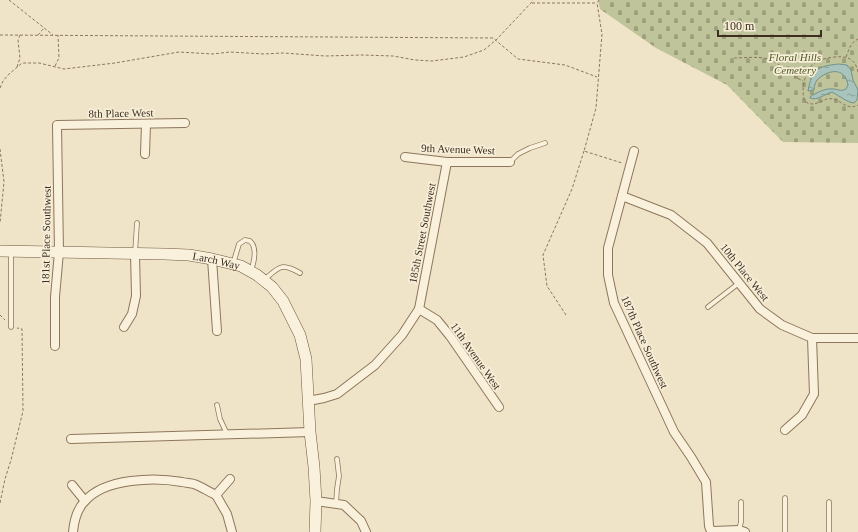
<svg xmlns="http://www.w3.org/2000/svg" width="858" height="532" font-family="Georgia,serif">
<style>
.cemetery{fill:url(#cemetery-stones)}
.water{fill:url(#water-ripples);stroke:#6f938a}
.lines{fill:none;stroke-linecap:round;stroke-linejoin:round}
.service-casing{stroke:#8d765c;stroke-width:5.5}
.minor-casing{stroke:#8d765c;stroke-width:10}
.secondary-casing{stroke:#6f573f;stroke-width:12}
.path{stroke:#8d765c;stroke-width:1;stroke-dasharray:3 2;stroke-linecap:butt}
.service{stroke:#faf1dc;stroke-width:4}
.minor{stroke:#faf1dc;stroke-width:8}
.secondary{stroke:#faf1dc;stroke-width:11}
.labels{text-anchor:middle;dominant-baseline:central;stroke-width:3.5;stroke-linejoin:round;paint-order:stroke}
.park-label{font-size:11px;font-style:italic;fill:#4d5a26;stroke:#f7eed8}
.street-label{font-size:11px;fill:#3d2e20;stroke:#f7eed8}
</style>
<defs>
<pattern id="cemetery-stones" width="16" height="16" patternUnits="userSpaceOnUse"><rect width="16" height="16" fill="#bfc49a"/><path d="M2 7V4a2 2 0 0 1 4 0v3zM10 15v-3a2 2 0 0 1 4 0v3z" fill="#9ca07d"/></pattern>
<pattern id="water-ripples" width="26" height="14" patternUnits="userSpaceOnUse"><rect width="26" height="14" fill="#a9c4bc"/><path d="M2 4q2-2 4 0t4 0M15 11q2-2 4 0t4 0" fill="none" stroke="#8ba098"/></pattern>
</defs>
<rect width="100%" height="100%" fill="#f0e4c8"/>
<path class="cemetery" d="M598 0H858V143L783 142 727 85 656 48 600 9Z"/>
<path class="water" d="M839 64 847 65 851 70 853 80 858 90 857 100 854 103C846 102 840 96 832 92 825 94 817 101 810 98V97C816 93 825 88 833 89 838 89 840 92 846 89L848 85C845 66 827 70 817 80 815 83 814 87 814 90L808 91C812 69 818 66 839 64Z"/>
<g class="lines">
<g class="service-casing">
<g id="service">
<path d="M510 162 518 154 530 148 545 143"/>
<path d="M11 252V327"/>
<path d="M135 253 137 223"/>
<path d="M233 264 239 244 245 240 250 241C258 248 254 262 251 271"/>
<path d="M264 280C279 267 281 262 300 273"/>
<path d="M708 307 739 283"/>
<path d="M217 405 220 419 227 434"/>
<path d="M336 504 337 489 339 476 337 459"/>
<path d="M739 530 741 522V502"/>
<path d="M785 532V498"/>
<path d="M829 532V502"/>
</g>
</g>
<g class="minor-casing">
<g id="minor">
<path d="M634 151 608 248V275L614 303 674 432 691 457 706 482 709 526 710 529 713 531 739 530 745 532"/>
<path d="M145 154 146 124"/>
<path d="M405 157 447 162H510"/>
<path d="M622 196 671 215 707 243 760 309 782 325 812 338H858"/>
<path d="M212 259 217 331"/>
<path d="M419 309 437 320 450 336 499 407"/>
<path d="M124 327 132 314 136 296 135 254"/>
<path d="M55 346V297L59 252 57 125 185 123"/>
<path d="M308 401 324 398 337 394 375 365 402 335 419 309 447 162"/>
<path d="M785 430 802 415 814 394 812 338"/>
<path d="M71 439 310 432"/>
<path d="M230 479 216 495 227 514 232 532"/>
<path d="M72 485 85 501"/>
<path d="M316 501 344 505 361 521 366 532"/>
<path d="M73 532C74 521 77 509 85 501 105 478 155 477 182 482 186 483 190 483 194 484 202 487 209 492 216 495"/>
</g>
</g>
<g class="secondary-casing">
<g id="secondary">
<path id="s1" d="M0 251 164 254 189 255 212 259 241 266 257 275 272 287 283 301 300 335 306 359 310 432 314 467 316 501 315 532"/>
</g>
</g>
<g class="path">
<path d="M9 0 53 35"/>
<path d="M599 0 597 3 602 34 596 108 584 151 622 163"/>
<path d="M532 3H597"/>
<path d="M0 35 493 38 518 59 565 65 597 77"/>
<path d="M38 35 44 28"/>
<path d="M846 57C849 50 850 43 858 39"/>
<path d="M734 58C744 58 758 56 768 59 781 64 790 75 803 81"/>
<path d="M55 66 59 58 58 35"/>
<path d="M17 67 20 58 18 40 20 35"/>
<path d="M858 72C857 67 855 62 850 59 842 54 819 58 812 65 809 69 805 77 804 82 803 86 802 100 806 102 813 107 821 101 827 99 840 96 845 112 858 105"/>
<path d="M0 88 3 81 8 75 22 63H39L64 69 115 63 179 52 213 54 230 52 264 54 283 53 325 56 362 55 393 56 415 60 432 61 464 57 484 50 496 40 531 3 533 0"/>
<path d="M0 149 4 182 0 223"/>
<path d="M0 315 5 320"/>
<path d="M566 315 547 286 543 255 572 189 584 151"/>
<path d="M0 503 5 479 11 460 23 411 22 329 17 328"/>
</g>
<use href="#service" class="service"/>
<use href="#minor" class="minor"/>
<use href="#secondary" class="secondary"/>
</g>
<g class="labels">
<g class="park-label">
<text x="795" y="57">Floral Hills<tspan x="795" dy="13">Cemetery</tspan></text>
</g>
<g class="street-label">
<text transform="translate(121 113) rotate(-1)">8th Place West</text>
<text transform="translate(458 149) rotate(2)">9th Avenue West</text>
<text transform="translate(422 233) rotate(-79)">185th Street Southwest</text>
<text transform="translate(46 235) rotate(-89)">181st Place Southwest</text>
<text stroke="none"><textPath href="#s1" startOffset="217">Larch Way</textPath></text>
<text transform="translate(745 272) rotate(51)">10th Place West</text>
<text transform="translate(645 342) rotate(66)">187th Place Southwest</text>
<text transform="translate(476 356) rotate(55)">11th Avenue West</text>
</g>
</g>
<path d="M718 30v6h103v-6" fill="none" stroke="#3d2e20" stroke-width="2"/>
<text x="724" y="30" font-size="12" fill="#3d2e20" stroke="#f7eed8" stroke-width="3" paint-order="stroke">100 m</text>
</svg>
